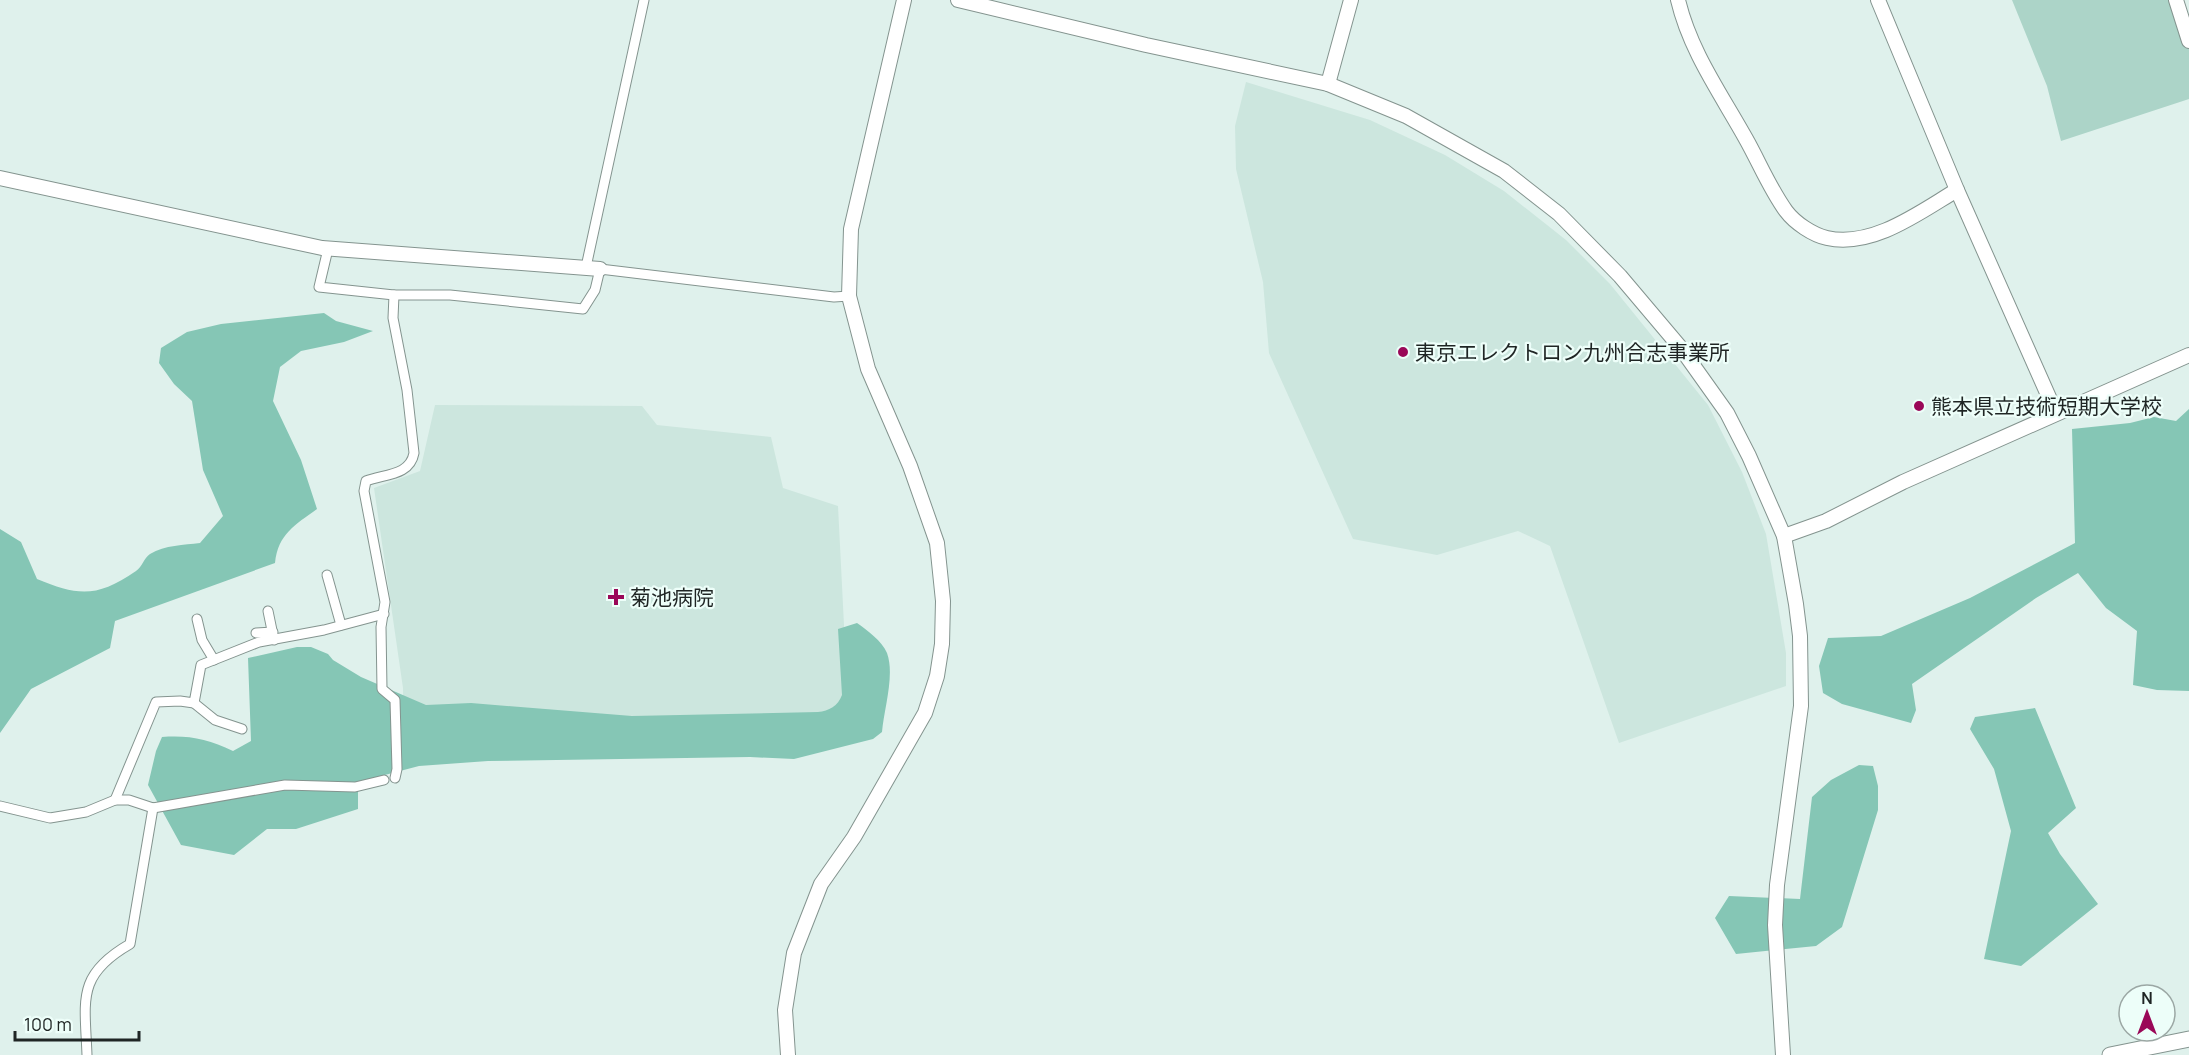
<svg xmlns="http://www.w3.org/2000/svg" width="2189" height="1055" font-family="Manrope,'Noto Sans JP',sans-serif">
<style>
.built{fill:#cce6de}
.green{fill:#acd4c8}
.forest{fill:#85c6b5}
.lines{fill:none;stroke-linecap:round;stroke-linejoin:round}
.street-casing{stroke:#84948f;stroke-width:11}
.secondary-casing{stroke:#84948f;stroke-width:16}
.primary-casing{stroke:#84948f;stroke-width:17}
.street{stroke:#fff;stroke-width:9}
.secondary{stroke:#fff;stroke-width:14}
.primary{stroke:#fff;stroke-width:15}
.poi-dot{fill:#9a0858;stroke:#edfef9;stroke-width:2}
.labels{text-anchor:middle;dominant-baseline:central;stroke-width:4.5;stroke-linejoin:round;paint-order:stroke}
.poi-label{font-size:21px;fill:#1f2524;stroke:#edfef9;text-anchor:start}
</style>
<rect width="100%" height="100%" fill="#dff1ec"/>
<g class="built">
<path d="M1246 82 1370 120 1445 155 1504 191 1566 240 1610 284 1708 405 1742 472 1766 534 1786 653V686L1619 743 1550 546 1518 531 1437 555 1353 539 1269 353 1263 282 1236 169 1235 126Z"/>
<path d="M435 405 642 406 657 425 771 437 783 488 838 506 850 744 404 763 403 688 374 488 420 471Z"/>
</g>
<path class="green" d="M2012 0H2173L2189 49V99L2061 141 2047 86Z"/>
<g class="forest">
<path d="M324 313 336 321 373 331 344 342 301 351 280 367 273 401 301 460 317 509C295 525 278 534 275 563L115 621 110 648 31 689 0 733V529L21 542 37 579C78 596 97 598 136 571 142 567 144 558 150 554 165 545 184 545 200 543L223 516 203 470 192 401 174 384 159 363 161 348 187 332 221 324Z"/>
<path d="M2189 409V691L2157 690 2133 685 2137 631 2106 608 2078 573 2036 598 1912 684 1916 710 1911 723 1842 704 1823 693 1819 666 1828 638 1881 636 1970 598 2075 543 2072 429 2130 423 2154 417 2176 421Z"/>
<path d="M857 623C867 630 882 641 887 653 895 675 884 709 882 732L873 739 794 759 750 757 488 761 419 766 358 782V809L296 829H267L234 855 181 845 148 785 156 751 162 737C189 735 208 739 233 751L251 741 248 658 297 647H311L328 654 333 660 361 677 426 705 471 703 632 716 818 712C829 711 838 706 842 695L838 629Z"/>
<path d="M2035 708 2076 808 2048 833 2060 854 2098 904 2021 966 1984 959 2011 831 1994 769 1970 729 1975 717Z"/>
<path d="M1859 765 1873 766 1878 786V810L1842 927 1816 946 1736 954 1715 918 1729 896 1800 899 1812 797 1831 780Z"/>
</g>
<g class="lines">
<g class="street-casing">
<g id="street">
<path d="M328 249 319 287 394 295"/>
<path d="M586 267 644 0"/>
<path d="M327 575 341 625"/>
<path d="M268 611 274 640"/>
<path d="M197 619 202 640 214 660"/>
<path d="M256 633 273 632"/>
<path d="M194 703 215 720 242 729"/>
<path d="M395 778 397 769 395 700 382 689 381 627 385 602 364 491 366 481C384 474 410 476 414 453L407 390 393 318 394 295H450L583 309 595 290 600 269 834 297 849 296"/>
<path d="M115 800 156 702 180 701 194 703 201 665 259 642 324 630 384 614"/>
<path d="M0 806 50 818 86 812 115 800H129L153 808 285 785 355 787 384 780"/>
<path d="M87 1055C85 1000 76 975 130 944L153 808"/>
</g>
</g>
<g class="secondary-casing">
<g id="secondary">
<path d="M958 0 1146 45 1328 84 1406 116 1504 171 1559 214 1620 276 1680 347 1727 413 1749 456 1784 536 1796 604 1800 636 1801 706 1777 885 1775 925 1783 1055"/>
<path d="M1678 0C1690 51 1721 94 1746 139 1759 162 1770 189 1786 211 1795 223 1813 235 1827 238 1873 248 1920 212 1957 190"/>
<path d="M1878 0 1957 190 2056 413"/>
<path d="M2176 0 2189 41"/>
<path d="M1328 84 1351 0"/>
<path d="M0 178 322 248 600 269"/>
<path d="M1784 536 1826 521 1903 482 2189 355"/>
<path d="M788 1055 785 1010 794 953 821 884 854 837 925 713 937 676 942 644 943 601 937 543 910 466 868 369 849 296 851 229 904 0"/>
</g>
</g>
<g class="primary-casing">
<path id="primary" d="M2110 1055 2189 1039"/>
</g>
<use href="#street" class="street"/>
<use href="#secondary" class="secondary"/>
<use href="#primary" class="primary"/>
</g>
<g class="poi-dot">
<circle cx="1403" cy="352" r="6"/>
<circle cx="1919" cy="406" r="6"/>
<path d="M613 588h6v6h6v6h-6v6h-6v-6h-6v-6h6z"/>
</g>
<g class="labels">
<g class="poi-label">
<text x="1415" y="352">東京エレクトロン九州合志事業所</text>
<text x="1931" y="406">熊本県立技術短期大学校</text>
<text x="630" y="597">菊池病院</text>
</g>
</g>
<g transform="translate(2147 1013)"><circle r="28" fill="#edfef9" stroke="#9ba7a4" stroke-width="1.5"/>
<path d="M0-4.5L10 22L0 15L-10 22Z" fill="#9a0858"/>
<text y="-9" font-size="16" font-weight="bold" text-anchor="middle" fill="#1f2524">N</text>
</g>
<path d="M15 1031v9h124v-9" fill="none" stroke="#1f2524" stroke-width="3"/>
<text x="24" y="1031" font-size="18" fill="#1f2524" stroke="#edfef9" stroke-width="4.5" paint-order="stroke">100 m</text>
</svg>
